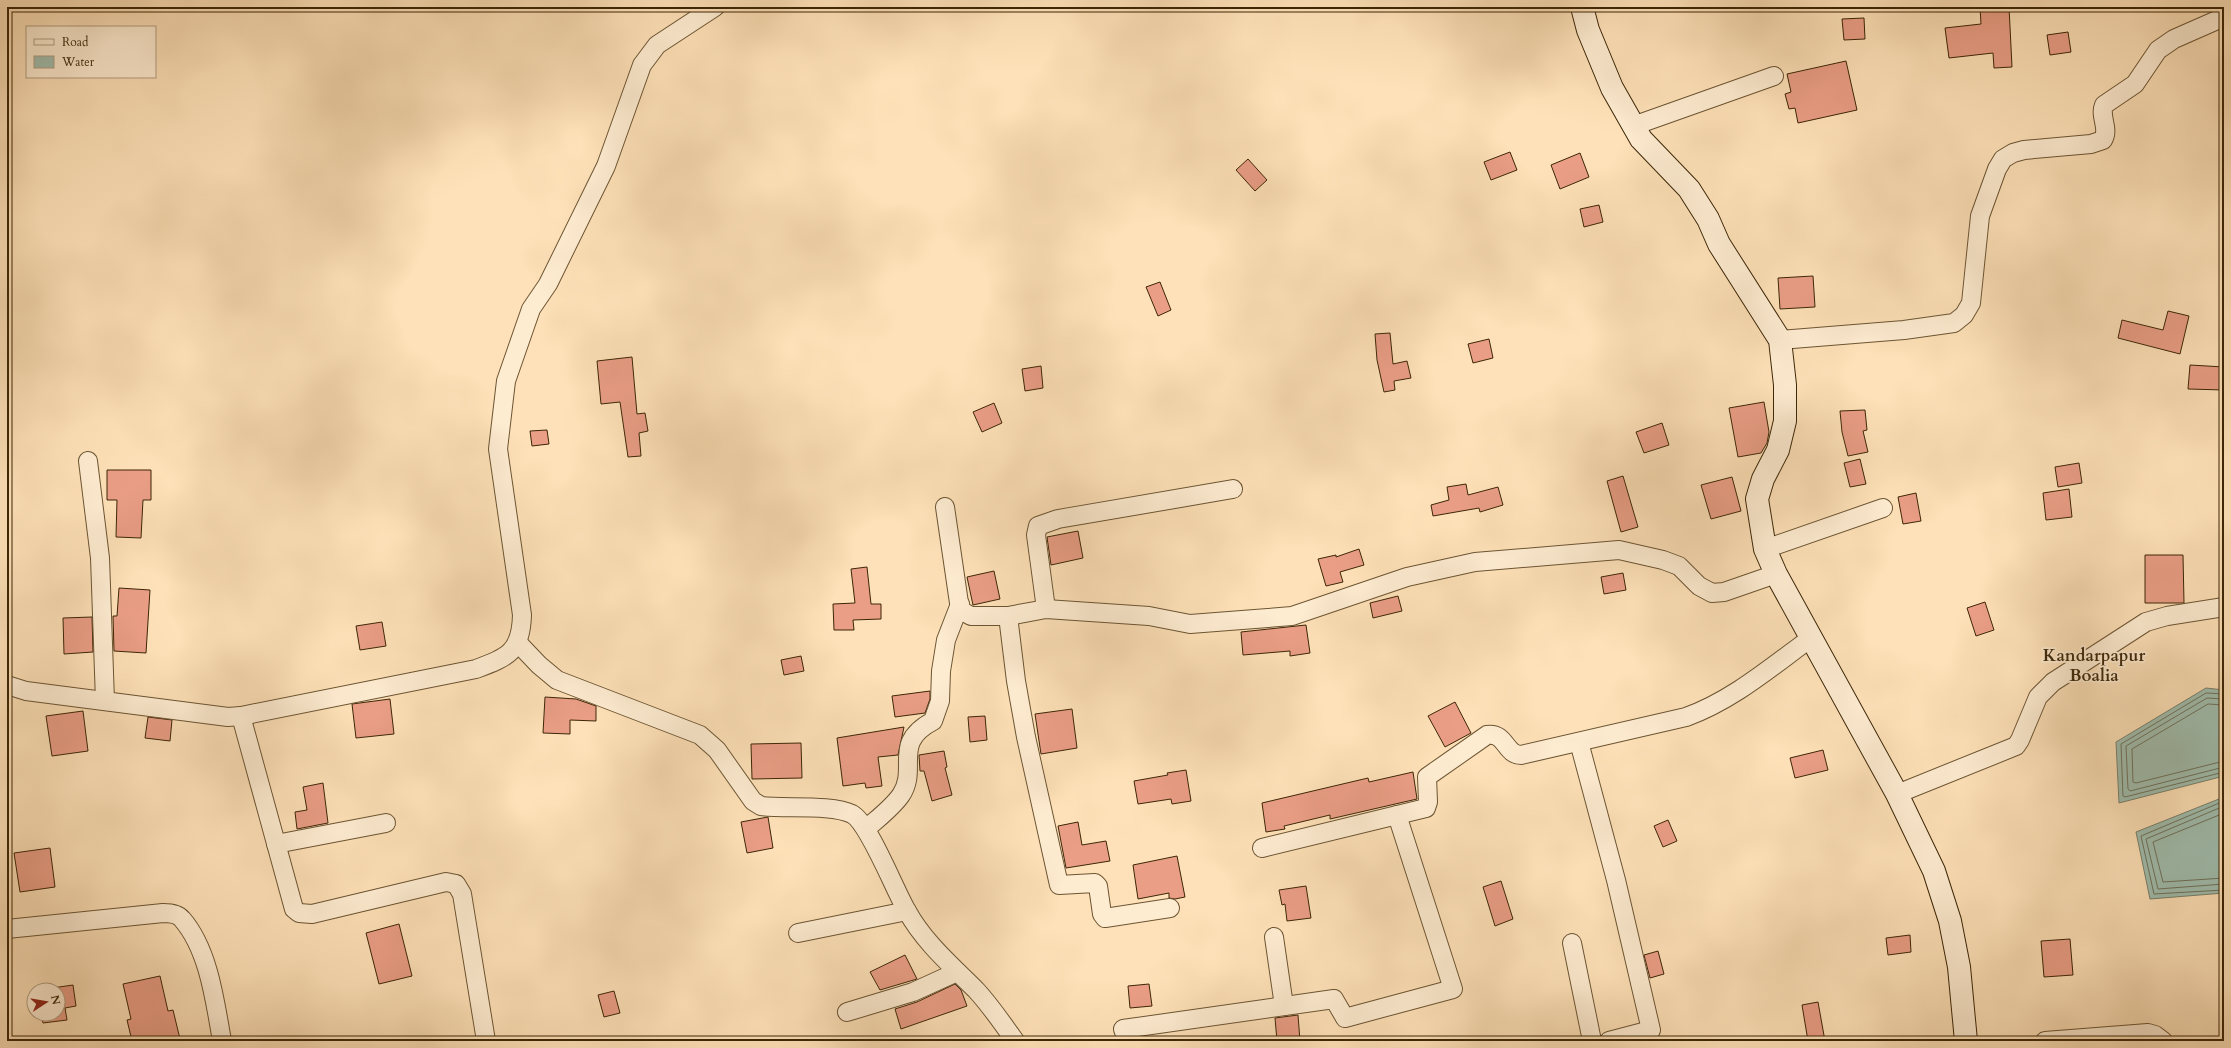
<svg xmlns="http://www.w3.org/2000/svg" width="2231" height="1048" font-family="Cardo,serif">
<style>
.water{fill:#a0beaf;stroke:#78816c}
.lines{fill:none;stroke-linecap:round;stroke-linejoin:round}
.shore{stroke:#6e725b;stroke-width:1}
.building{fill:#ea9e86;stroke:#3c2607}
.street-casing{stroke:#6c5533;stroke-width:20}
.secondary-casing{stroke:#3c2607;stroke-width:24}
.street{stroke:#feecd1;stroke-width:18}
.secondary{stroke:#feecd1;stroke-width:22}
.labels{text-anchor:middle;dominant-baseline:central;stroke-width:3.5;stroke-linejoin:round;paint-order:stroke}
.district-label{font-size:17px;font-weight:bold;fill:#3c2607;stroke:#feecd1}
</style>
<rect width="100%" height="100%" fill="#fee1b8"/>
<filter id="stains"><feTurbulence type="fractalNoise" baseFrequency=".005" numOctaves="4"/><feColorMatrix values="0 0 0 0 .2 0 0 0 0 .09 0 0 0 0 .02 0 0 0 .5 -.17"/></filter>
<radialGradient id="worn" r=".72"><stop offset=".6" stop-color="#630" stop-opacity="0"/><stop offset="1" stop-color="#630" stop-opacity=".3"/></radialGradient>
<g class="water">
<path d="M2206 688 2224 690V776L2119 803 2116 742Z"/>
<path d="M2224 797V893L2150 899 2136 832Z"/>
</g>
<g class="lines">
<g class="shore">
<path d="M2224 694 2206 693 2121 744 2123 796 2125 797 2224 772"/>
<path d="M2224 699 2207 698 2126 746 2128 789 2130 791 2224 767"/>
<path d="M2224 705 2208 704 2132 749 2133 782 2136 783 2224 761"/>
<path d="M2224 801 2141 836 2154 894 2224 890"/>
<path d="M2224 806 2146 839 2158 889 2224 884"/>
<path d="M2224 813 2153 842 2163 882 2224 878"/>
</g>
</g>
<g class="building">
<path d="M1980 7H2009L2012 67 1994 68 1993 53 1949 58 1945 28 1981 24Z"/>
<path d="M1864 18 1865 39 1844 40 1842 19Z"/>
<path d="M2068 32 2071 52 2050 55 2047 35Z"/>
<path d="M1846 61 1857 110 1798 123 1795 108 1789 109 1785 94 1791 92 1787 74Z"/>
<path d="M1510 152 1517 170 1491 180 1484 162Z"/>
<path d="M1580 153 1589 177 1560 189 1551 165Z"/>
<path d="M1248 159 1267 180 1255 191 1236 170Z"/>
<path d="M1599 205 1603 222 1584 227 1580 209Z"/>
<path d="M1813 276 1815 307 1780 309 1778 278Z"/>
<path d="M1160 282 1171 310 1158 316 1146 287Z"/>
<path d="M2168 311 2189 316 2180 354 2118 338 2122 320 2163 330Z"/>
<path d="M1390 333 1393 364 1407 361 1411 378 1394 381 1395 390 1384 392 1377 360 1375 334Z"/>
<path d="M1489 339 1493 358 1473 363 1468 344Z"/>
<path d="M632 357 637 414 645 413 648 431 639 433 641 456 628 457 620 402 601 404 597 361Z"/>
<path d="M2190 365 2224 367V390L2188 389Z"/>
<path d="M1041 366 1043 388 1025 391 1022 369Z"/>
<path d="M1764 402 1769 432 1767 443 1761 453 1738 457 1729 408Z"/>
<path d="M994 403 1002 423 982 432 973 412Z"/>
<path d="M1865 410 1867 430 1863 431 1868 452 1848 456 1842 432 1840 411Z"/>
<path d="M1662 423 1669 445 1644 453 1636 432Z"/>
<path d="M547 430 549 444 532 446 530 431Z"/>
<path d="M1860 459 1866 484 1850 487 1844 463Z"/>
<path d="M2079 463 2082 483 2058 487 2055 467Z"/>
<path d="M107 470H151V500H143L141 538 116 537 117 500H107Z"/>
<path d="M1623 476 1638 527 1621 532 1607 481Z"/>
<path d="M1732 477 1741 511 1711 519 1701 485Z"/>
<path d="M1466 484 1468 495 1498 487 1503 505 1480 512 1479 508 1433 516 1431 505 1449 500 1447 487Z"/>
<path d="M2069 489 2072 517 2046 520 2043 493Z"/>
<path d="M1916 493 1921 521 1903 524 1898 497Z"/>
<path d="M1078 531 1083 558 1051 565 1047 537Z"/>
<path d="M1359 549 1364 565 1340 572 1343 582 1326 586 1318 559 1336 555V557Z"/>
<path d="M2145 555H2183L2184 603H2145Z"/>
<path d="M867 567 871 604H881V619L853 620 854 630H834L833 604 855 603 851 569Z"/>
<path d="M994 571 1000 599 973 605 967 577Z"/>
<path d="M1623 573 1626 590 1604 594 1601 577Z"/>
<path d="M119 588 150 590 146 653 114 651 113 616H117Z"/>
<path d="M1398 596 1402 611 1373 618 1370 603Z"/>
<path d="M1985 602 1994 630 1976 636 1967 608Z"/>
<path d="M92 617 93 652 64 654 63 618Z"/>
<path d="M382 622 386 646 360 650 356 626Z"/>
<path d="M1306 625 1310 653 1290 656V651L1243 655 1241 632Z"/>
<path d="M801 656 804 671 784 675 781 660Z"/>
<path d="M930 691V699L925 713 895 717 892 696Z"/>
<path d="M545 697 576 699 596 706V721L570 720V734L543 733Z"/>
<path d="M390 699 394 734 356 738 352 704Z"/>
<path d="M1455 702 1471 733 1445 747 1428 716Z"/>
<path d="M1072 709 1077 748 1041 754 1035 714Z"/>
<path d="M83 711 88 751 52 756 46 716Z"/>
<path d="M985 716 987 740 970 742 968 717Z"/>
<path d="M148 717 172 720 170 741 145 738Z"/>
<path d="M904 727 898 755 878 757 882 786 866 788 865 783 843 786 837 738Z"/>
<path d="M801 743 802 778 752 779 751 744Z"/>
<path d="M1823 750 1828 770 1795 778 1790 758Z"/>
<path d="M944 751 947 767 945 768 952 795 932 801 924 771H920L919 755Z"/>
<path d="M1186 770 1191 801 1172 804 1171 799 1138 804 1134 781 1168 775 1167 773Z"/>
<path d="M1413 772 1417 799 1330 819V815L1284 826 1285 829 1266 832 1262 803 1368 778 1369 782Z"/>
<path d="M323 783 328 823 297 829 295 812 307 810 303 787Z"/>
<path d="M768 817 773 848 747 853 741 822Z"/>
<path d="M1668 820 1677 841 1663 847 1654 826Z"/>
<path d="M1078 822 1082 845 1106 841 1110 861 1066 868 1058 826Z"/>
<path d="M50 848 55 887 20 892 14 853Z"/>
<path d="M1177 856 1185 897 1175 899 1169 898V893L1138 899 1133 865Z"/>
<path d="M1501 881 1513 919 1495 926 1483 887Z"/>
<path d="M1306 886 1311 918 1287 921 1285 904 1282 905 1279 890Z"/>
<path d="M399 924 412 976 379 984 366 933Z"/>
<path d="M1910 935 1911 952 1888 955 1886 938Z"/>
<path d="M2070 939 2073 975 2044 977 2041 941Z"/>
<path d="M1658 951 1664 974 1650 978 1644 955Z"/>
<path d="M905 955 917 979 880 990 870 972Z"/>
<path d="M160 976 168 1011 173 1010 180 1039 171 1041H132L127 1020 131 1019 123 984Z"/>
<path d="M955 984 961 990 967 1006 901 1029 895 1009 917 1002Z"/>
<path d="M1149 984 1152 1006 1130 1008 1128 986Z"/>
<path d="M73 985 76 1006 65 1008 67 1020 43 1023 41 1014H58V990H38Z"/>
<path d="M614 991 620 1013 604 1017 598 995Z"/>
<path d="M1818 1002 1825 1041H1808L1802 1005Z"/>
<path d="M1298 1015 1300 1041H1277L1275 1018Z"/>
</g>
<g class="lines">
<g class="street-casing">
<g id="street">
<path d="M1633 126 1774 76"/>
<path d="M1780 340 1904 330 1954 323 1964 315 1971 303 1980 216 1997 169 2003 159 2013 153 2024 150 2091 144 2103 140C2110 128 2099 117 2104 105L2135 84 2158 50 2174 39 2224 17"/>
<path d="M88 461 100 558 105 701"/>
<path d="M945 507 959 603 962 611 971 616H1008L1046 609 1149 616 1190 624 1268 618 1292 616 1407 577 1475 562 1619 550 1663 560 1679 566 1699 586 1712 593 1724 592 1776 574"/>
<path d="M1765 549 1883 508"/>
<path d="M1046 609 1036 535 1038 526 1058 519 1233 489"/>
<path d="M1008 616 1016 681 1026 737 1059 885 1095 883 1098 886 1102 914 1105 918 1170 908"/>
<path d="M518 643 539 665 557 680 700 735 717 750 753 801 761 806C785 809 832 804 852 814 869 823 895 891 907 911 924 942 951 965 976 990 990 1005 1003 1024 1015 1041"/>
<path d="M7 685 26 691 228 717 241 716 476 669C508 657 521 652 522 615L498 449 506 381 531 309 548 284 606 166 642 65 657 45 715 7"/>
<path d="M241 716 294 909 299 913 312 914 446 882 456 884 462 894 486 1041"/>
<path d="M1579 742 1616 880 1651 1030 1609 1041"/>
<path d="M1897 794 2016 746 2020 740 2038 697 2053 682 2146 622 2167 616 2224 607"/>
<path d="M866 829C877 819 892 808 901 795 919 768 891 743 933 721L940 701 941 671 946 640 960 604"/>
<path d="M276 844 386 823"/>
<path d="M1262 848 1426 808 1428 802 1427 777 1487 735C1506 732 1505 755 1521 755L1686 717C1733 700 1771 667 1811 638"/>
<path d="M7 929 163 913C169 913 178 914 182 919 209 950 215 1002 222 1041"/>
<path d="M798 933 907 911"/>
<path d="M1274 937 1284 1006"/>
<path d="M1572 943 1592 1041"/>
<path d="M847 1012 913 992 957 972"/>
<path d="M1127 1041 1123 1029 1334 999 1345 1018 1453 989 1397 815"/>
<path d="M2045 1041 2148 1033 2155 1035 2163 1041"/>
</g>
</g>
<g class="secondary-casing">
<path id="secondary" d="M1582 7 1588 30 1612 88 1641 139 1689 189 1708 219 1719 244 1780 340 1785 385V421L1778 450 1763 479 1757 499 1765 549 1776 574 1897 794 1934 871 1950 921 1959 967 1966 1041"/>
</g>
<use href="#street" class="street"/>
<use href="#secondary" class="secondary"/>
</g>
<g class="labels">
<g class="district-label">
<text x="2094" y="655">Kandarpapur<tspan x="2094" dy="20">Boalia</tspan></text>
</g>
</g>
<rect width="2231" height="1048" fill="none" stroke="#fee1b8" stroke-width="24"/>
<rect x="8" y="8" width="2215" height="1032" fill="none" stroke="#3c2607" stroke-width="2"/>
<rect x="12" y="12" width="2207" height="1024" fill="none" stroke="#3c2607"/>
<rect x="26" y="26" width="130" height="52" fill="#feecd1" stroke="#b09d80"/>
<rect x="34" y="39" width="20" height="6" fill="#feecd1" stroke="#b09d80"/>
<text x="62" y="46" font-size="12" fill="#3c2607">Road</text>
<rect x="34" y="56" width="20" height="12" fill="#a0beaf" stroke="#b09d80"/>
<text x="62" y="66" font-size="12" fill="#3c2607">Water</text>
<g transform="translate(46 1002) rotate(78)"><circle r="19" fill="#feecd1" stroke="#b09d80"/>
<path d="M0-3L7 15L0 10L-7 15Z" fill="#8f2418"/>
<text y="-6" font-size="11" font-weight="bold" text-anchor="middle" fill="#3c2607">N</text>
</g>
<rect width="100%" height="100%" filter="url(#stains)"/>
<rect width="100%" height="100%" fill="url(#worn)"/>
</svg>
